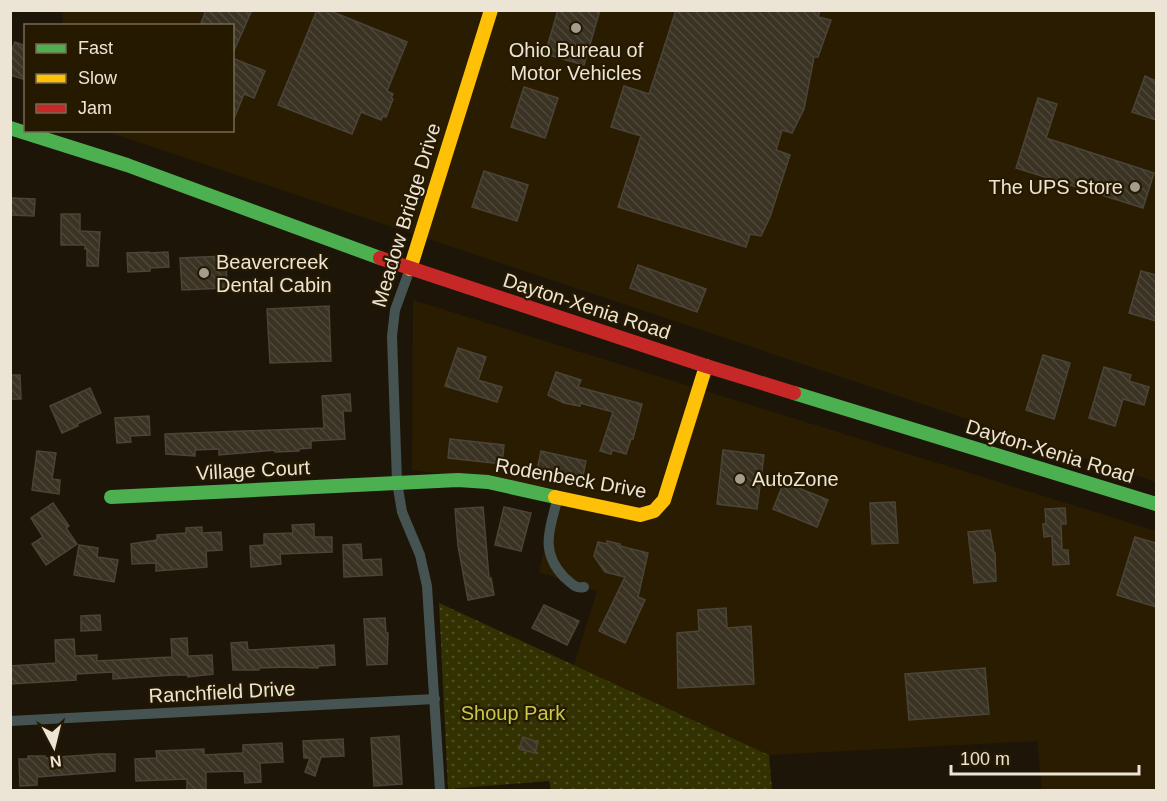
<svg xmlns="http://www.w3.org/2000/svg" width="1167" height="801" font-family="Arial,sans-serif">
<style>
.built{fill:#2a1c01}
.park{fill:url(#park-dots)}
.building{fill:url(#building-back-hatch);stroke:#4a4439;stroke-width:1.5}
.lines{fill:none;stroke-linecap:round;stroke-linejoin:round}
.street{stroke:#455452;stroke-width:10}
.fast{stroke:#4caf50;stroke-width:14}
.slow{stroke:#ffc107;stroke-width:14}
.jam{stroke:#c62828;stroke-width:14}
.poi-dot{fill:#a49c8d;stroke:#251900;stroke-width:2}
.labels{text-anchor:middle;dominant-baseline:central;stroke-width:4.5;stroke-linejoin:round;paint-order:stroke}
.poi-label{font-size:20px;fill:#ece4d5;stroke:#251900;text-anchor:start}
.street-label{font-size:20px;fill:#ece4d5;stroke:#251900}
.park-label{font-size:20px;fill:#c6c94a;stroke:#251900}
</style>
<defs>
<pattern id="park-dots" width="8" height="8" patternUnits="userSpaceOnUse" patternTransform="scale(1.5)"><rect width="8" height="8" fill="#313102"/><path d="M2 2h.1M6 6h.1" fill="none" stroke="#4f4f26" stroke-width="1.8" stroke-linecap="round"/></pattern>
<pattern id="building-back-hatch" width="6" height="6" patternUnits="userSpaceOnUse" patternTransform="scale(1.5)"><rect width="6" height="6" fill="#3a3323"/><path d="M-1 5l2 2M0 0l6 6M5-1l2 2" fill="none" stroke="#4d4738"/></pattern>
</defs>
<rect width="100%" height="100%" fill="#1d1608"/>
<g class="built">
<path d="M62 11H1156V482L105 131 232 130V26L63 25Z"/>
<path d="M413 300 1156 531V790H1042L1037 741 769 755 574 665 597 591 539 572 559 489 412 470Z"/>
</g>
<path class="park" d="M439 603 769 755 772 790H551L549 781 448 789Z"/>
<g class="building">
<path d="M206 10H252L232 55V26H200Z"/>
<path d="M317 10H328L407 42 387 91 393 94 391 98 393 99 386 117 383 116 381 120 361 112 352 134 278 105Z"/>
<path d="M558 10H600L584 65 545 54Z"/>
<path d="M676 10H820L818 17 831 20 818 57H814L804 109 792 133 782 130 776 150 790 155 770 217 761 236 750 234 746 247 618 207 641 136 611 127 624 86 649 94Z"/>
<path d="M15 42 26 46V80L10 75V54Z"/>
<path d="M232 58 265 71 254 98 244 94 233 121Z"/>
<path d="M1145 76 1156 81V120L1132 112Z"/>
<path d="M524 87 558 98 545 138 511 127Z"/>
<path d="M1038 98 1057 104 1046 138 1154 173 1143 208 1016 168Z"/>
<path d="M484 171 528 185 517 221 472 207Z"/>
<path d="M10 198 35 199 34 216 10 215Z"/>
<path d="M61 214H80V231L100 232 98 266H87V249H85V245H61Z"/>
<path d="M149 252V253L168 252 169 267 150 268V271L128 272 127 253Z"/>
<path d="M226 256 227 288 182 290 180 258Z"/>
<path d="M638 265 706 289 697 312 630 288Z"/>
<path d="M1141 271 1156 275V321L1129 313Z"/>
<path d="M329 306 331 361 270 363 267 309Z"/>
<path d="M458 348 486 357 478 380 502 387 497 402 445 386Z"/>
<path d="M1043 355 1070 363 1054 419 1026 410Z"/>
<path d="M1104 367 1131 375 1129 381 1149 387 1144 405 1123 399 1115 426 1089 418Z"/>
<path d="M556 372 581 380 578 387 642 404 633 439H631L626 454 612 450 611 454 600 451 613 412 580 403V406L564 403 548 395Z"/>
<path d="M10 375H20L21 399H10Z"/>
<path d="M90 388 101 413 77 424 78 426 62 433 50 406Z"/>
<path d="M350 394 351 411H343L345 439 311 441V448L299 449V451L275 452V450L219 455V449L195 450V456L166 454 165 434 324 428 322 396Z"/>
<path d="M149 416 150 435 130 436 131 442 117 443 115 418Z"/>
<path d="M450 439 504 445 502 464 448 458Z"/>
<path d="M723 450 764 455 757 509 717 504Z"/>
<path d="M37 451 56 453 52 479 60 480 59 494 32 490Z"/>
<path d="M541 451 586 461 582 480 537 470Z"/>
<path d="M784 482 828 500 817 527 773 509Z"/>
<path d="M895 502 898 543 872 544 870 503Z"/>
<path d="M53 503 69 526 66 528 77 544 46 565 32 544 43 537 31 518Z"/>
<path d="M483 507 489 578H491L494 595 468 600 458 546 455 509Z"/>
<path d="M504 507 531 513 521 551 495 545Z"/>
<path d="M1065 508 1066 524H1061L1062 550H1068L1069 564 1053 565 1052 536 1044 537 1043 524H1046L1045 509Z"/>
<path d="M314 524V537H332V552L280 554 281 564 251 567 250 546 264 545V534L293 533 292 525Z"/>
<path d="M202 527V533L221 532 222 550 206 551 207 567 156 571V563L132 564 131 544 157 540V535L186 533V528Z"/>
<path d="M990 530 994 553H995L996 581 974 583 968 532Z"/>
<path d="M1135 537 1156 543V607L1117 595Z"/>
<path d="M607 541 620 544V546L648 553 638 597 645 600 625 643 599 631 625 577 605 572 594 556 598 542 607 544Z"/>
<path d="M361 544 362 560 381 559 382 575 344 577 343 545Z"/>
<path d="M79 545 98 548 97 557 118 560 114 582 74 575Z"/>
<path d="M544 605 579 621 567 645 532 628Z"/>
<path d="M726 608 727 628 751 626 754 684 678 688 677 633 699 631 698 610Z"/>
<path d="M100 615 101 630 81 631V616Z"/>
<path d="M385 618 386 633H388L387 664 367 665 364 619Z"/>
<path d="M187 638 188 656 212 655 213 674 188 677V675H173L113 679V672L76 674V680L10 684V666L56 663 55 640 74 639 75 656 97 655V661L172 657 171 639Z"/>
<path d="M247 642 248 650 334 645 335 665 318 666V668L286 667 259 668V670H233L231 643Z"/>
<path d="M985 668 989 714 909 720 905 674Z"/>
<path d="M399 736 402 784 374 786 371 738Z"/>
<path d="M523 737 538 742 535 753 519 749Z"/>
<path d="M343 739 344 756 321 757 315 776 305 772 310 758H304L303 741Z"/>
<path d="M282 743 283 762 260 763 261 782 245 783 244 771 206 772V789L187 790V779L136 781 135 759 157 758 156 751 204 749V755L243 753V745Z"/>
<path d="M100 754H115V771L37 777V785L20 786 19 759H28V756H45V758Z"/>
</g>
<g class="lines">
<g class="street">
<path d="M410 269 395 310 392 336 397 482 402 512 420 555 427 586 440 790"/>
<path d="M558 497C550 528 539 551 564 577 571 583 575 589 584 587"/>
<path d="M10 721 435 699"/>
</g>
<g class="fast">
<path d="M10 128 127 165 380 258"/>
<path d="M794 393 1156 504"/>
<path d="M111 497 458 480 488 482 555 497"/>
</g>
<g class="slow">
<path d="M410 269 491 10"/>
<path d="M555 497 640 515 654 511 664 500 706 366"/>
</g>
<path class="jam" d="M380 258 706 366 794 393"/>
</g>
<g class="poi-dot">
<circle cx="576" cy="28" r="6"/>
<circle cx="1135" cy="187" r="6"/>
<circle cx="204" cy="273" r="6"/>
<circle cx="740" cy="479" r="6"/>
</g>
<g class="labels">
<g class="poi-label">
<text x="576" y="50" text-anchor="middle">Ohio Bureau of<tspan x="576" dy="23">Motor Vehicles</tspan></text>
<text x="1123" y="187" text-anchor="end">The UPS Store</text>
<text x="216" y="262">Beavercreek<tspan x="216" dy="23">Dental Cabin</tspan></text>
<text x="752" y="479">AutoZone</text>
</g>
<g class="street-label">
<text transform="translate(406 215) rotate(-73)">Meadow Bridge Drive</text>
<text transform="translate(587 306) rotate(18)">Dayton-Xenia Road</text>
<text transform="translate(1050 451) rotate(17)">Dayton-Xenia Road</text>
<text transform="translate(253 470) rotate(-3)">Village Court</text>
<text transform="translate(571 478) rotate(10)">Rodenbeck Drive</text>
<text transform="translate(222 692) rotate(-3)">Ranchfield Drive</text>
</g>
<g class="park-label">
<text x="513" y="713">Shoup Park</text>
</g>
</g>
<rect width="1167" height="801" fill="none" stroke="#ece4d5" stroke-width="24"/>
<rect x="24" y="24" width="210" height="108" fill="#251900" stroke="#756a55" stroke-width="1.5"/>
<rect x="36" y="44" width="30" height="9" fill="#4caf50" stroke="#756a55" stroke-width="1.5"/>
<text x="78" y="54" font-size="18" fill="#ece4d5">Fast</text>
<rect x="36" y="74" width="30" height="9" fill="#ffc107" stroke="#756a55" stroke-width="1.5"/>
<text x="78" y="84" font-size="18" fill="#ece4d5">Slow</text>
<rect x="36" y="104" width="30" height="9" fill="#c62828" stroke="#756a55" stroke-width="1.5"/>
<text x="78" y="114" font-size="18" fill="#ece4d5">Jam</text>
<g transform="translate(54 747) rotate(173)" stroke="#251900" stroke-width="4.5" paint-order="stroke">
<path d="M0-4.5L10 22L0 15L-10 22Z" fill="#ece4d5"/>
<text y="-9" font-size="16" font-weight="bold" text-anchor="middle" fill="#ece4d5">N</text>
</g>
<path d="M951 765v9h188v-9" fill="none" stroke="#ece4d5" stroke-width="3"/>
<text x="960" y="765" font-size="18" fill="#ece4d5" stroke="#251900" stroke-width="4.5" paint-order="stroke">100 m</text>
</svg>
